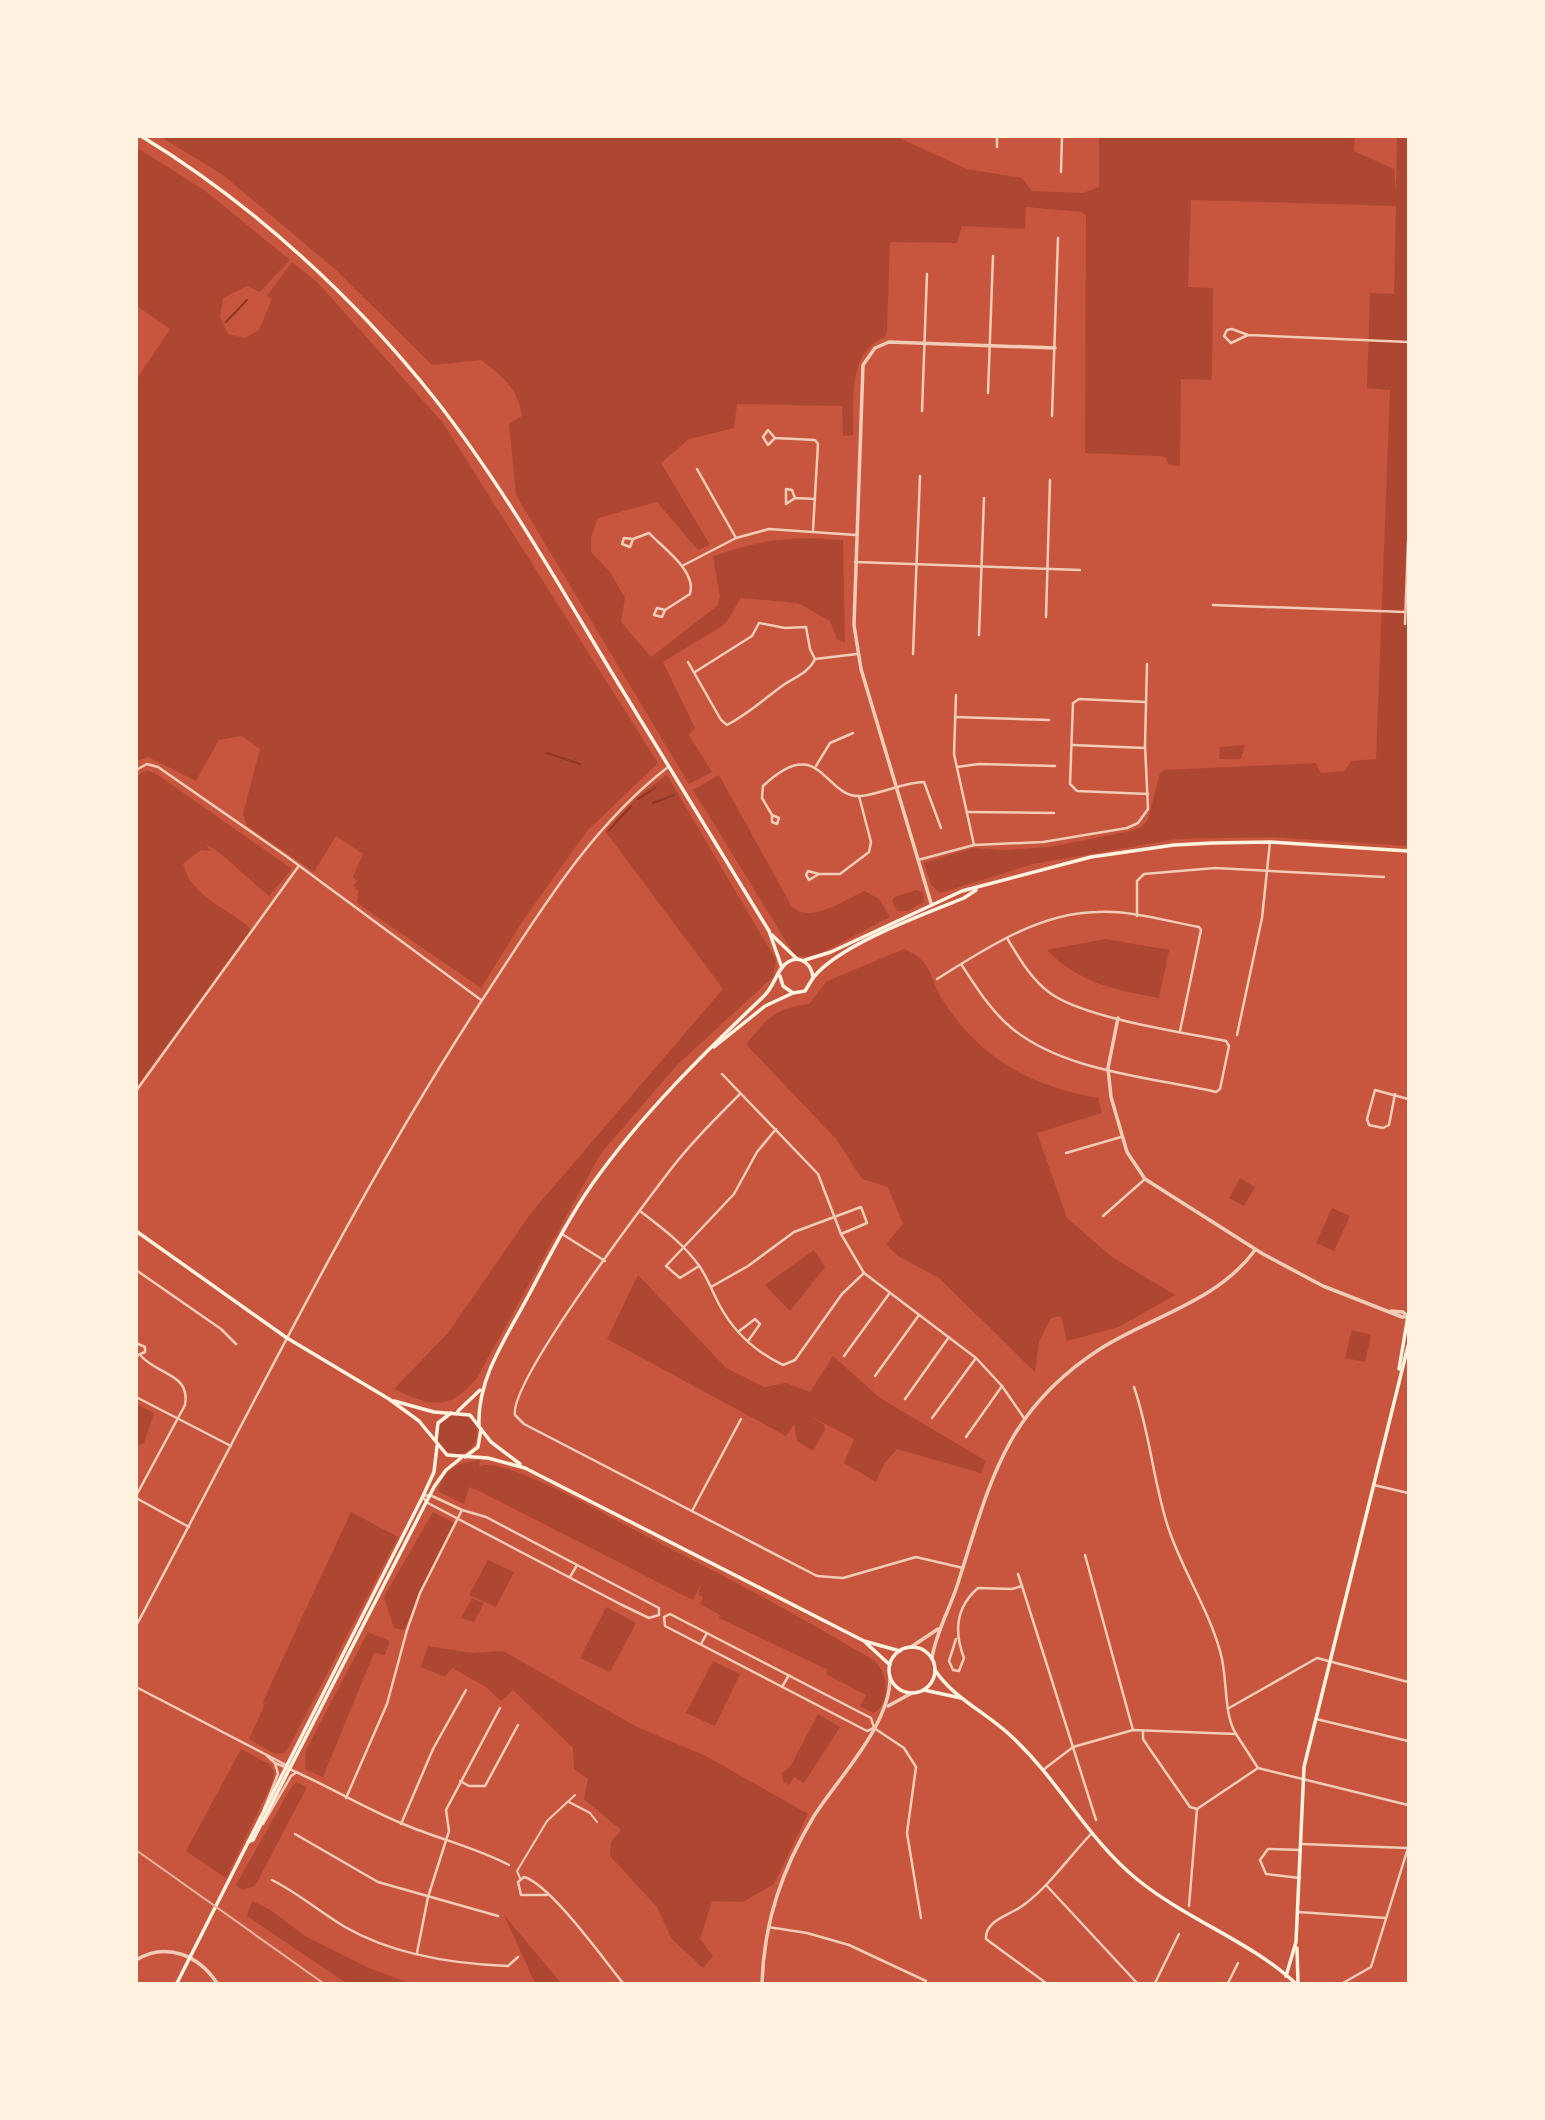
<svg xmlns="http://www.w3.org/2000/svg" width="1545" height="2120" font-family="'Noto Sans',sans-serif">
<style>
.green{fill:#ae4732}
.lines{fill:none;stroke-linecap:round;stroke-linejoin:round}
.stream{stroke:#8f3625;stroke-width:2}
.service{stroke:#f1ccb7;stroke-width:2}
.minor{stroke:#f1ccb7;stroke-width:2.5}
.tertiary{stroke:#f1ccb7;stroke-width:3.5}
.secondary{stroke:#fff3e0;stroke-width:3.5}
.rail{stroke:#e9b49f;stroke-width:2}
</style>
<rect width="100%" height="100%" fill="#c8553d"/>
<g class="green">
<path d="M1099 136 1355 137 1354 151 1394 169 1396 192 1397 137H1408V846L1271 837 1177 839 1033 864 940 893 931 885 924 863 973 848 1005 850 1049 847 1131 831 1142 827 1148 819 1160 773 1165 770 1316 763 1321 773 1344 771 1351 761 1376 759 1390 390 1367 388 1370 293 1394 294 1396 206 1191 200 1188 287 1213 288 1212 374 1211 380 1181 379 1180 466 1169 465 1165 457 1158 456 1085 453 1086 216 1082 212 1026 207 1025 229 962 226 957 243 890 242 887 331 885 337C847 352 854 400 853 435L843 436 842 406 737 404 734 428 689 439 661 463 710 545 698 550 657 502 598 518 591 537V552L610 572 625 598 621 622 651 657 717 606 720 597 713 556C765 539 789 536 843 540L845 643 837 639 830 621 798 603 741 598 725 624 663 662 695 728 689 735 712 772 689 784 516 495 509 424 522 416C518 388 502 376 481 360L432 365 337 271 223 175 161 137H897L967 169 1022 178 1032 191 1083 193 1099 187Z"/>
<path d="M136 147 204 190 290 260 260 292 247 286 223 298 220 317 228 334 245 338 259 330 272 299 267 296 292 262 319 284 443 423 658 763 587 831 524 919 481 988 357 903 358 890 353 886 357 881 353 877 363 854 336 836 314 872 247 826 243 814 260 749 242 736 219 740 196 781 148 757 137 761V379L170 329 137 306Z"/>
<path d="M1245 745 1241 759H1219L1220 747Z"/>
<path d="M146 770 155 773 292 869 269 896 221 854 206 844 211 851 201 850 183 864C192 898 227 907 251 929L138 1085 136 777Z"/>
<path d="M667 775 776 960 773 977 678 1064 601 1153 477 1378C450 1411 431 1407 394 1389L448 1333 531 1213 723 989 605 831 638 796Z"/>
<path d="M719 775 792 907C812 924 843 900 865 891L879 899 890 917 814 957 795 956 693 790Z"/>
<path d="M917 890 923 893 924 902 908 911H897L892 901 894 897Z"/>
<path d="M1105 939 1169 950 1159 998C1115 990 1079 983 1047 950Z"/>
<path d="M904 949C934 962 928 977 944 1002 982 1060 1031 1086 1098 1098L1102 1113 1037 1133 1067 1218 1112 1257 1175 1295 1119 1327 1067 1341 1061 1316 1051 1318 1039 1342 1035 1372 939 1278 898 1256 886 1244 903 1224 888 1187 862 1179 836 1139 746 1044C769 1017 774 1009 809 1004L827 981Z"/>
<path d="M1240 1178 1255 1187 1244 1206 1229 1198Z"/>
<path d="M1332 1208 1350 1216 1334 1251 1316 1243Z"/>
<path d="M814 1250 825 1267 790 1311 765 1285Z"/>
<path d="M638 1275 726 1368 764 1387 786 1383 810 1392 833 1356 880 1398 986 1461 981 1473 897 1449 884 1464 876 1482 844 1463 854 1439 810 1416 824 1425 825 1430 813 1451 797 1441 794 1424 786 1436 607 1339Z"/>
<path d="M1352 1330 1371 1335 1365 1362 1345 1358Z"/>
<path d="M136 1404 154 1413 144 1443 138 1445V1468Z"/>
<circle cx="457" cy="1434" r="20"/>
<path d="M480 1460 479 1467C499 1453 605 1515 629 1527 701 1565 774 1601 844 1643 854 1650 872 1656 879 1666 889 1680 889 1706 873 1713L860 1706 866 1695 826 1674 828 1670 719 1618 720 1615 700 1604 703 1597 698 1594 703 1580 693 1600 479 1491 469 1487 464 1504 439 1492C440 1469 461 1462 480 1460Z"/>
<path d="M351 1512 398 1537 289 1747 284 1753 275 1754 249 1739 263 1709 264 1699Z"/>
<path d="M433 1512 454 1523 404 1630 394 1628 384 1597Z"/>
<path d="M488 1560 514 1572 496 1607 469 1595Z"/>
<path d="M472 1598 484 1603 474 1622 461 1618Z"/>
<path d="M606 1607 636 1623 610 1672 580 1658Z"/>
<path d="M368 1632 390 1641 385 1655 374 1653 323 1777 305 1769 306 1750Z"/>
<path d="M428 1646 473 1653 503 1651 637 1727 706 1756 808 1814 774 1884 743 1902 712 1901 700 1939 713 1956 703 1968 672 1939 657 1907 610 1856 611 1842 621 1830 584 1799 588 1779 574 1769 573 1748 513 1690 501 1701 486 1687 452 1668 445 1677 421 1667Z"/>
<path d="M713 1661 740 1674 715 1726 686 1713Z"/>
<path d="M818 1714 840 1727 804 1783 794 1777 789 1785 783 1781 782 1773 790 1767Z"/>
<path d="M241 1749 269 1764 274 1771 273 1781 226 1878 186 1851Z"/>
<path d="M296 1782 307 1787 255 1886 242 1890 236 1885 289 1791Z"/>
<path d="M252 1901 269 1909 305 1936 369 1968 409 1983H346L247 1916Z"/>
<path d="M504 1915 561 1983H535Z"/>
</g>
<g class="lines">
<g class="stream">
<path d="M226 322 247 300"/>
<path d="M547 753 580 764"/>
<path d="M638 799 655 788"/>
<path d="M653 803 674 795"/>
<path d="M609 830 631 806"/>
</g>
<g class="service">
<path d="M569 1802 590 1813 597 1822"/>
<path d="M520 1878 517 1871 547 1821 575 1795"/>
</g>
<g class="minor">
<path d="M997 147V136"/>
<path d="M1061 172 1062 136"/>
<path d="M1248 335 1231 343 1224 336 1227 330 1232 329 1248 335 1408 342"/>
<path d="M988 393 993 256"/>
<path d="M922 411 927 274"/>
<path d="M1052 416 1058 238"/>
<path d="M775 438 768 445 763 437 768 430 775 438 815 440 818 444 813 530"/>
<path d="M697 469 736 538"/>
<path d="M795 498 786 504V489L792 490 795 498 815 499"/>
<path d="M633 539 624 538 622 544 630 547 633 539 649 533C663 548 697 571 690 594L665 610 662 617 654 615 657 608 665 610"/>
<path d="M855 562 1080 570"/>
<path d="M682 566 736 538 769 529 856 535"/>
<path d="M1213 605 1405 612"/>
<path d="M1046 617 1050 480"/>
<path d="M1405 624 1408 542"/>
<path d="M979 635 984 498"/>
<path d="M913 654 920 476"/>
<path d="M815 659 857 654"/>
<path d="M688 662 721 720 727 725C748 714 763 700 782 686 794 677 808 674 815 659"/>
<path d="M695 672 752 636 759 623 785 628 806 627 810 649 815 659"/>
<path d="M956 695 954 754 974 845"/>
<path d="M1145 702 1079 699 1073 703 1070 784 1077 791 1148 794"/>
<path d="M955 717 1049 720"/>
<path d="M1072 745 1145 748"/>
<path d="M816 766 830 743 853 733"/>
<path d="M957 767 979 764 1055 766"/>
<path d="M136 770 147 764 158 767 286 856 481 1000"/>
<path d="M967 812 1054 813"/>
<path d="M772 815V822L777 824 779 818 772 815 762 798 763 786C821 731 824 799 861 796 882 794 904 782 924 782L941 828"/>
<path d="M918 860 974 845 1043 842 1127 828 1138 823 1148 809 1145 745 1147 664"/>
<path d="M819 874 808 871 806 875 809 880 819 874H840L869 852 871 842 859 796"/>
<path d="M1137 916V881L1144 874 1215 868 1384 877"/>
<path d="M961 964C975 985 988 1007 1007 1024 1058 1071 1150 1077 1216 1092L1220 1089 1229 1046 1226 1041C1181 1032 1084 1018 1050 993 1031 979 1019 958 1007 938"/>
<path d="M937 979C985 949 1038 913 1097 912 1130 910 1166 921 1199 927L1201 930 1180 1031"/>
<path d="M1237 1035 1262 918 1270 842"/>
<path d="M722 1074 818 1174 841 1234 864 1273 976 1358 1002 1386 1024 1418"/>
<path d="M136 1091 298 867"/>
<path d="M740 1094C716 1118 692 1142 671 1169 645 1203 509 1382 515 1415L524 1424 817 1576 843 1578 916 1557 963 1568"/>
<path d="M1395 1094 1389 1125 1383 1128 1369 1125 1367 1119 1375 1090 1408 1099"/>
<path d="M1066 1153 1121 1137"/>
<path d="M640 1211C662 1228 684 1244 700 1267 708 1279 713 1293 720 1306 734 1332 756 1352 783 1365L795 1360 842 1294 864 1273"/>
<path d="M1103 1216 1145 1179"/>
<path d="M562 1234 605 1261"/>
<path d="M699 1266 680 1278 666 1266 734 1194 757 1152 776 1129"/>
<path d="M136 1270 221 1329 236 1344"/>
<path d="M711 1287 748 1266 794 1232 861 1207 867 1223 841 1234"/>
<path d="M738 1332 755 1319 760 1324 748 1341"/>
<path d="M136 1343 145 1347V1352L136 1356"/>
<path d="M844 1356 889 1294"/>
<path d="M875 1376 919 1315"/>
<path d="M1134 1387C1150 1433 1153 1481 1168 1527 1182 1570 1208 1608 1220 1651 1228 1676 1223 1714 1236 1734"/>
<path d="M136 1397 231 1446"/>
<path d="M905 1399 949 1337"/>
<path d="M932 1418 976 1358"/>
<path d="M966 1437 1002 1386"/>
<path d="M1374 1485 1408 1493"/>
<path d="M430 1495 462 1510 486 1517 659 1608V1615L649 1618 620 1604 426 1502 423 1496Z"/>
<path d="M136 1496 185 1405C191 1374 158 1375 141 1356"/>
<path d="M136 1498 189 1527"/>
<path d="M692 1511 741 1419"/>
<path d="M1085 1555 1133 1730"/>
<path d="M1018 1574 1022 1586"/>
<path d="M570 1577 577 1565"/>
<path d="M670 1614 871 1718 874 1728 867 1731 665 1626 664 1617Z"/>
<path d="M136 1626C251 1411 356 1191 490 988 542 908 592 826 668 767"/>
<path d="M956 1639 949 1661 953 1670 959 1671 964 1658C954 1632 956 1607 978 1588L1012 1589 1022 1586 1096 1820"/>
<path d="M701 1644 707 1633"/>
<path d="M136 1687 288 1766"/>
<path d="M782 1687 789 1675"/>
<path d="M1229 1708 1317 1658 1408 1682"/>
<path d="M1316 1719 1408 1741"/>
<path d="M874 1728 904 1748 916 1767 907 1833 921 1918"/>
<path d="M1143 1731V1739L1149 1748 1190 1807 1197 1809"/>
<path d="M267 1756 275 1763C319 1780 359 1806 403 1824 438 1839 475 1847 509 1865"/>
<path d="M1043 1770 1073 1747 1133 1730 1236 1734 1258 1768 1408 1805"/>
<path d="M460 1781 469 1786H485L518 1725"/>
<path d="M346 1798 387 1704 407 1630 420 1593 462 1510"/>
<path d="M264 1809 278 1774 275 1763"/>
<path d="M1197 1809 1258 1768"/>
<path d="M263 1824 291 1776 297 1772"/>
<path d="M401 1824 433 1749 466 1690"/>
<path d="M295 1834 378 1882 498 1916"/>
<path d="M1302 1844 1407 1848"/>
<path d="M1300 1878 1266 1874 1260 1860 1268 1849 1301 1850"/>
<path d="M272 1880C298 1893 320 1912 345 1927 392 1954 454 1964 508 1966L518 1957"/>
<path d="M1046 1885 1137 1983"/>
<path d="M547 1895H521L518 1882 524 1877C550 1884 604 1960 623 1983"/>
<path d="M1189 1906 1197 1809"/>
<path d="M1298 1912 1386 1918"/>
<path d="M768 1927 807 1933 849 1945 926 1981"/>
<path d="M417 1953 428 1897 449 1831 446 1810 500 1708"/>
<path d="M1046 1983 986 1939C985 1919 1012 1915 1025 1904 1050 1885 1069 1857 1091 1834"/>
<path d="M1155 1983 1179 1934"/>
<path d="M1228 1983 1238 1963"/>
<path d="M1343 1983 1371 1967 1408 1848"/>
</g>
<g class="tertiary">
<path d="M931 903 861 669 854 625 863 365 875 348 889 342 1055 348"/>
<path d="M1118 1018 1108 1068 1111 1097 1127 1152 1145 1179 1263 1254 1323 1286 1402 1317H1408"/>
<path d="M1391 1311 1403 1312 1408 1317"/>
<path d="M911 1647 938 1629"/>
<path d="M932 1658C936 1632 950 1609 958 1583 990 1483 1004 1411 1100 1349 1152 1316 1217 1302 1255 1250"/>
<path d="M888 1706 912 1693"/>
<path d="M136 1960C167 1941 199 1956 217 1983"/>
<path d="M762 1983C764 1922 782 1869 814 1816 839 1777 891 1724 890 1677"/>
</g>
<g class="secondary">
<path d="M141 136C253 204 354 297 435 399 504 487 560 587 618 683 668 766 719 848 769 931L782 968"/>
<path d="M772 935 797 959"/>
<path d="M805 960 831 952 962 891 1091 857 1174 845 1213 843 1270 842 1408 851"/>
<path d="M813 978C838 945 924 914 964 898L976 890"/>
<path d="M714 1047 765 1006 793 993"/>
<path d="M136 1231 287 1338 389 1399 419 1421 447 1455 488 1458 525 1468 864 1641 900 1651"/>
<path d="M1399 1369 1408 1316"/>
<path d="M394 1401 434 1412 470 1415 491 1442 520 1464"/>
<path d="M458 1411 480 1390"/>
<path d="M479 1425C477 1376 510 1332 532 1289 551 1253 570 1216 593 1183 642 1114 703 1054 764 996 774 987 778 967 788 962 802 954 812 966 813 978L805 991 793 993 783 986 780 976"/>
<path d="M436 1440 438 1423 451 1413"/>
<path d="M465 1457 478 1447 481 1429"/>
<path d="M866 1643 890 1665"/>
<circle cx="912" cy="1670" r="23"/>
<path d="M935 1670C953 1698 987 1713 1011 1736 1059 1780 1087 1839 1138 1880 1186 1919 1253 1943 1295 1983"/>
<path d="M924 1690 961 1698"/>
<path d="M248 1842 253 1840 434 1487 446 1470 461 1458"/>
<path d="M1297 1948 1298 1983"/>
<path d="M1286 1976 1296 1942 1304 1767 1408 1346"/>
<path d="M177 1983 423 1496 434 1472 437 1446"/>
</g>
<path class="rail" d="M136 1850 323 1983"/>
</g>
<rect width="1545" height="2120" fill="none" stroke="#fff3e0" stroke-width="276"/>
</svg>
